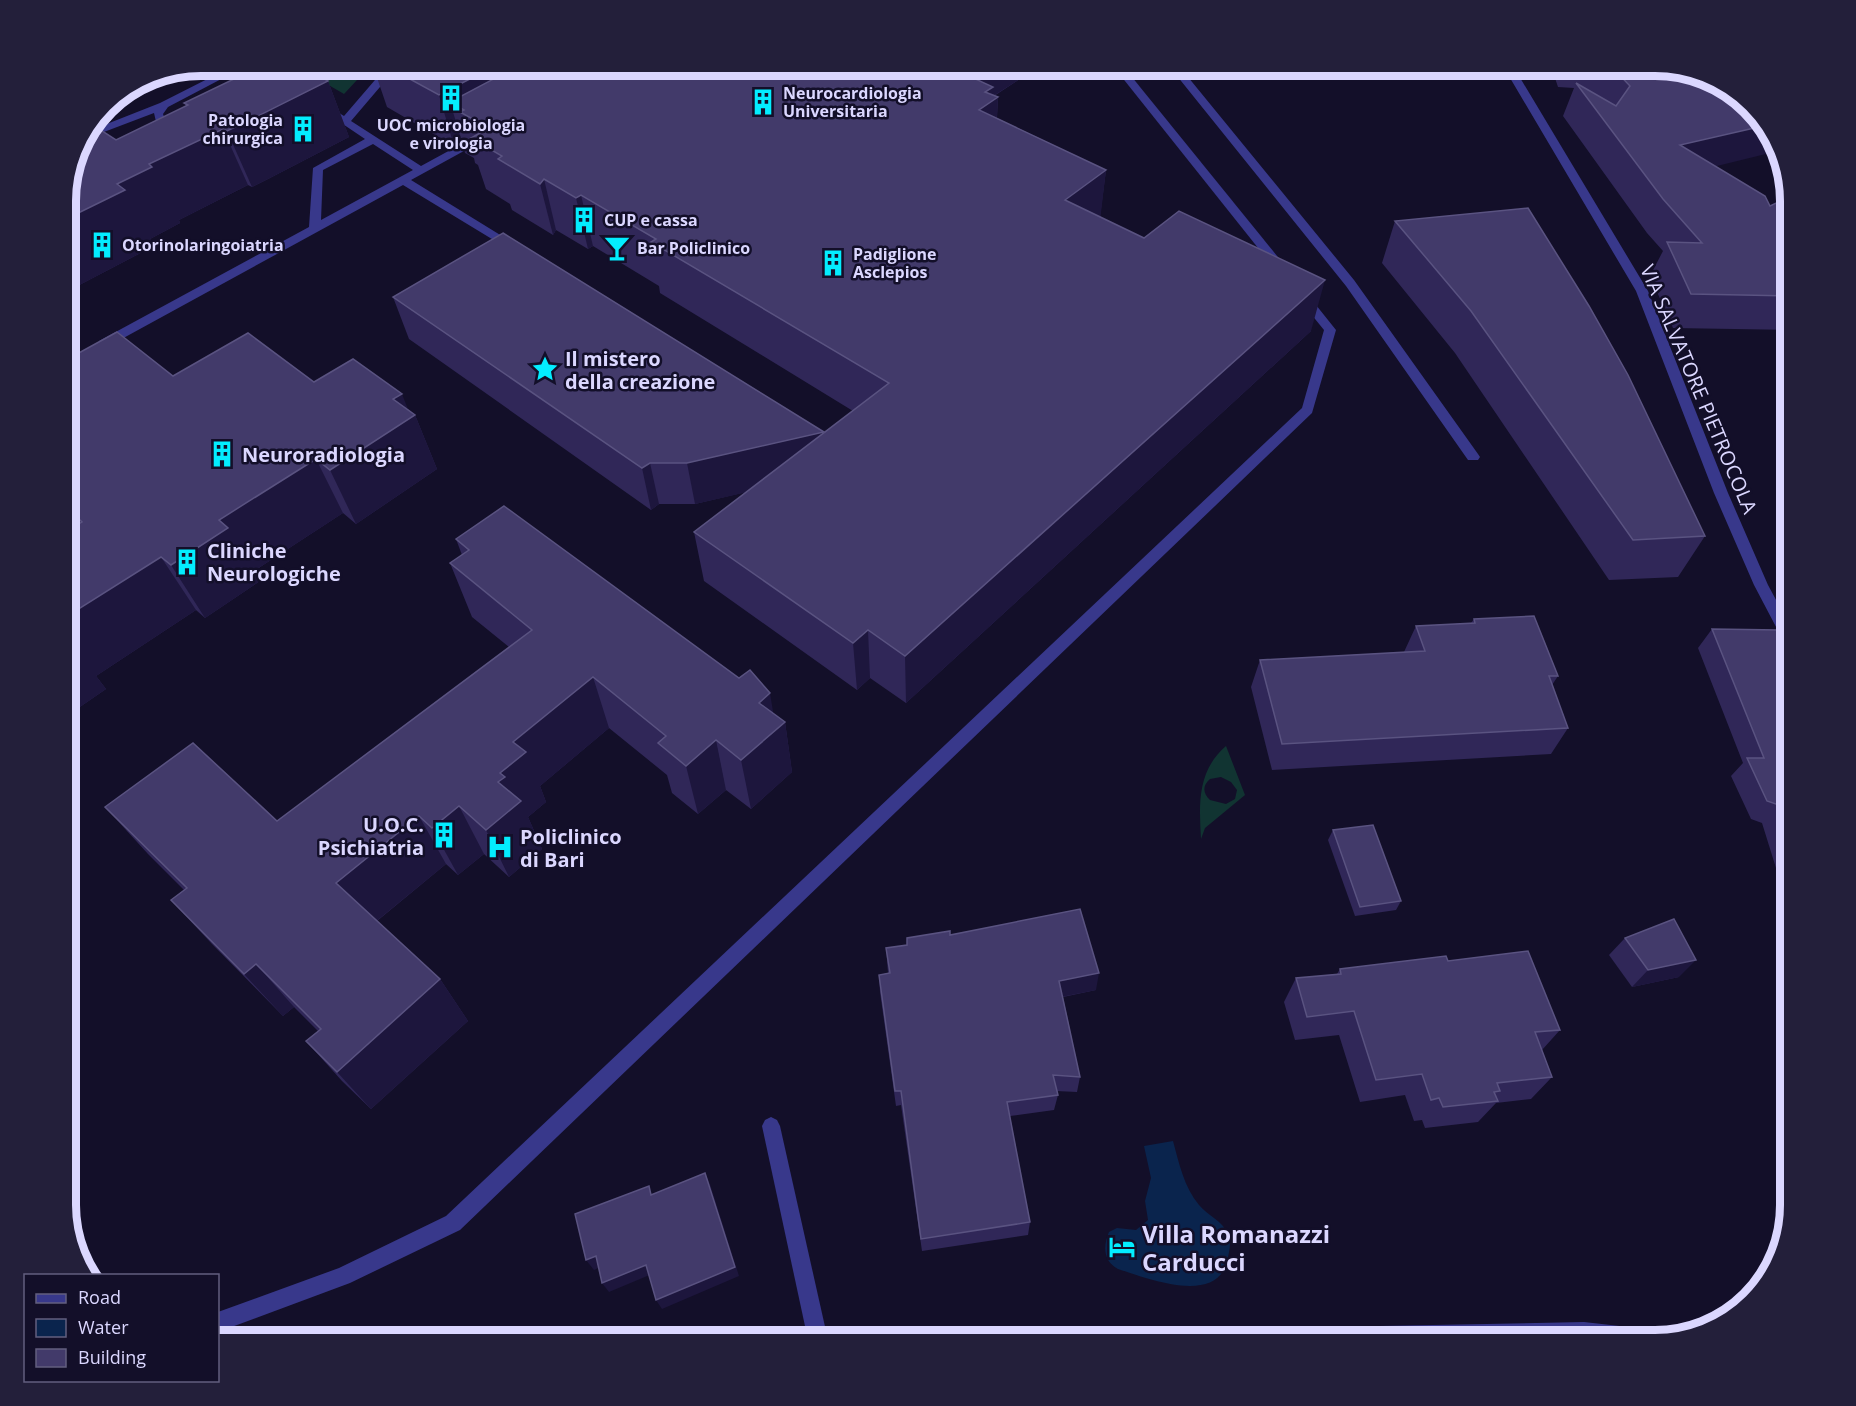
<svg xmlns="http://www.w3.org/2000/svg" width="1856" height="1406" font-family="'Open Sans',sans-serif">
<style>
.green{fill:#113432;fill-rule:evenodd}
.water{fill:#0a244d}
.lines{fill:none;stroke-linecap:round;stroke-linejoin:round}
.minor{fill:#38388b;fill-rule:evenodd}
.wall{fill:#302758}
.shaded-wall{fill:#1d163d}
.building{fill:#423a6a;stroke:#5a5381;stroke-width:1.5}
.labels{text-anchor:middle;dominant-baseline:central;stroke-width:5;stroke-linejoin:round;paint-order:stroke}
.far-poi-label{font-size:16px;font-weight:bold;fill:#dbd7ff;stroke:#130f29;text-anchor:start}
.poi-label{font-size:20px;font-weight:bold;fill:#dbd7ff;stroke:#130f29;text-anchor:start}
.street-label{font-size:20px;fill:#dbd7ff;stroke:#130f29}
.near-poi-label{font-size:24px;font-weight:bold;fill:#dbd7ff;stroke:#130f29;text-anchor:start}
.rim{fill:none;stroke:#dbd7ff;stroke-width:8}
</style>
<rect width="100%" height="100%" fill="#130f29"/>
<g class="green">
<path d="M296 66H370L344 94Z"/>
<path d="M1226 746 1245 795 1205 828 1201 839C1199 804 1197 771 1226 746ZM1221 777 1231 782 1237 790 1235 799 1226 804 1210 800C1203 793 1202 786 1210 779Z"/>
</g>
<path class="water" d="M1173 1141C1179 1163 1184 1187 1199 1205 1207 1215 1223 1221 1228 1234 1232 1242 1229 1253 1227 1261 1217 1306 1146 1278 1118 1269 1103 1261 1103 1246 1109 1232L1117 1228 1136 1230 1148 1220 1145 1201 1151 1178 1144 1146Z"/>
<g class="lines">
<g class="minor">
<path d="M233 66H246L168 107 163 114 166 122 178 130V134H170L157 126 154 113 96 135 91 143 82 141 89 131 160 103Z"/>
<path d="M387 66 397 67 351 121 421 166 476 136H484V140L411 180 518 246V250H510L403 185 107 347H99V341L309 227 313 168 365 139 322 110 331 108 344 116ZM373 144 413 170 321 220 323 170Z"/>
<path d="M1113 66H1123L1286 267V273H1278Z"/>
<path d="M1169 66H1179L1354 280 1478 454 1480 457 1478 460H1468L1346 286Z"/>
<path d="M1503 66H1513L1648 291 1728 493 1768 585 1790 626V646L1785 644 1754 585 1714 493 1636 291Z"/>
<path d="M1304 294 1308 295 1336 330 1312 413 460 1230 350 1283 218 1332V1312L339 1268 446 1216 1302 408 1324 330 1298 298Z"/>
<path d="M771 1117 777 1120 780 1126 828 1340H808L762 1126 765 1120Z"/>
<path d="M1584 1322 1655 1330 1662 1333 1664 1338 1654 1340H1336L1339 1333 1379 1326Z"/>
</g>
</g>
<g class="wall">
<path d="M373 66H1024L1023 77 994 96 998 97 997 118 1106 170 1100 217 1311 331 906 703 870 678 857 690 704 581 694 532 746 492 695 504H659L651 510 409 339 393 297 824 433 853 411 660 293 659 286 593 246 588 249 556 230 553 235 512 210 510 204 486 189 478 165 475 163 474 158 465 153 462 142 454 146 387 107Z"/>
<path d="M1551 66H1655L1715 166 1770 206 1790 201V330L1673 328 1650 276 1663 251 1647 233 1563 116 1574 88 1558 87Z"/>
<path d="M328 81 349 137 270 178 252 187 248 185 179 220 180 223 150 239 154 246 66 292V193L116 140 186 106 184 103Z"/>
<path d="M1395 221 1705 536 1678 577 1609 580 1455 353 1382 263Z"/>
<path d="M66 360 173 376 314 382 408 409 415 415 437 469 356 524 343 513 254 571 260 581 205 618 196 610 96 676 106 689 74 711 79 717 66 726V532L76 525 66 511Z"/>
<path d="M456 539 774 714 785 722 792 772 751 809 726 790 698 814 672 793 667 775 609 728 540 786 546 802 528 817 542 849 509 877 484 854 458 875 446 864 377 921 440 979 468 1021 371 1109 342 1081 306 1041 318 1031 294 1007 283 1016 212 944 171 900 184 890 148 854 105 807 277 821 509 647 472 617 450 563 462 555Z"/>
<path d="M1474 619 1558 676 1552 685 1568 728 1551 754 1272 770 1251 687 1260 660 1404 652 1416 626 1471 623Z"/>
<path d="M1712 629 1790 638V885L1776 868 1762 823 1751 819 1731 776 1743 763 1698 648Z"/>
<path d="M1333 830 1401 901 1396 910 1355 916 1328 840Z"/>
<path d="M950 935 1096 990 1063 997 1080 1077 1077 1092 1056 1091 1058 1095 1054 1110 1010 1116 1030 1222 1028 1235 922 1251 901 1105 896 1106 880 992 879 975 888 973 886 948 907 945Z"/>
<path d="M1625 938 1679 977 1632 987 1609 955Z"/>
<path d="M1448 961 1560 1030 1542 1050 1552 1077 1531 1099 1496 1103 1478 1122 1425 1128 1422 1120 1414 1121 1405 1095 1360 1102 1339 1035 1295 1040 1284 1002 1296 978 1337 974 1340 969Z"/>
</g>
<g class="shaded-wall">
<path d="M495 66H601L450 102 462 142 454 146 439 95Z"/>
<path d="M963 66H1024L1023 77 993 96 998 97 995 148 979 110 956 70Z"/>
<path d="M180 70 141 88 139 83 150 76Z"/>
<path d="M328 81 349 137 270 178 252 187 227 131Z"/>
<path d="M135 86 137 90 110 102 112 100Z"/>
<path d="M1763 126 1776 142 1778 151 1664 179 1680 145Z"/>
<path d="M223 129 248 185 179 220 180 223 150 239 154 246 66 292V219L117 184 149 164Z"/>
<path d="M1106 170 1100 221 1065 200Z"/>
<path d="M544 179 556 230 553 235 540 184Z"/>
<path d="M581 195 593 246 588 249 576 198Z"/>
<path d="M1325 280 1311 331 906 703 905 656Z"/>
<path d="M402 394 411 417 415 415 437 469 356 524 330 470 393 399Z"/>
<path d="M824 432 827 474 695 504 687 463Z"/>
<path d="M316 459 343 513 254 571 260 581 205 618 171 565 219 520Z"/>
<path d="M650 463 659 504 651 510 642 468Z"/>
<path d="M161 557 196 610 96 676 106 689 74 711 79 717 66 726V617Z"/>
<path d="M868 630 870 678 857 690 853 643Z"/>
<path d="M593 677 609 728 540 786 546 802 528 817 542 849 509 877 486 830 500 773 513 742Z"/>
<path d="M770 693 776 730 785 722 792 772 751 809 741 760 759 703Z"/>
<path d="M716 740 726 790 698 814 686 766Z"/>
<path d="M459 806 484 854 458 875 432 828Z"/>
<path d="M419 816 446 864 368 928 336 883Z"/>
<path d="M1696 960 1679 977 1632 987 1648 970Z"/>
<path d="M256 964 294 1007 283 1016 244 974Z"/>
<path d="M1099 973 1096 990 1056 998 1059 981Z"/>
<path d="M440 979 468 1021 371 1109 337 1072Z"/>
<path d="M705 1173 710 1184 739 1276 662 1309 656 1300Z"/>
<path d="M596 1256 603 1266 594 1270 586 1260Z"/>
<path d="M646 1265 652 1274 609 1292 602 1283Z"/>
</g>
<g class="building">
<path d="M261 66H304L328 81 246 122 227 131 223 129 149 164 152 167 117 184 125 190 66 219V193L80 142 93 125 116 140 188 105 184 103Z"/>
<path d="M386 66H495L439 95Z"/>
<path d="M518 66H963L956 70 993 87 985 92 998 97 979 110 1106 170 1065 200 1144 238 1179 211 1325 280 905 656 868 630 853 643 694 532 889 383 651 242 656 239 581 195 576 198 544 179 540 184 498 159 502 156 471 138 489 128 460 112 464 110 450 102Z"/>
<path d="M1611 66H1655L1737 94 1763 126 1680 145 1765 196 1770 206 1789 197 1790 201V232L1781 227 1790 243V296L1691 294 1667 242 1702 243 1663 199 1576 83 1616 106 1630 86Z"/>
<path d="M1528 208 1589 306 1628 375 1705 536 1633 540 1471 311 1395 221Z"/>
<path d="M503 233 824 432 687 463H650L642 468 393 297Z"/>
<path d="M117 332 173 376 248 333 314 382 353 359 402 394 393 399 415 415 330 470 316 459 219 520 228 528 171 565 161 557 66 617V532L82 522 66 507V493L78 486 66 475V360Z"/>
<path d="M504 506 739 678 750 670 770 693 759 703 785 722 741 760 716 740 686 766 658 743 666 736 593 677 513 742 526 752 500 773 505 777 498 782 521 801 486 830 459 806 432 828 419 816 336 883 440 979 337 1072 306 1041 321 1029 256 964 244 974 171 900 187 888 105 807 193 743 277 821 532 630 450 563 469 550 456 539Z"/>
<path d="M1534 616 1558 676H1549L1568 728 1282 744 1260 660 1425 651 1416 626 1475 623 1474 619Z"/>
<path d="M1712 629 1786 630 1790 638V841L1779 805 1767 801 1747 758H1764Z"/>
<path d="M1373 825 1401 901 1360 907 1333 830Z"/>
<path d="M1080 909 1099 973 1059 981 1080 1077 1053 1075 1058 1095 1007 1102 1030 1222 921 1239 901 1091H895L879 975 890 973 886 948 907 945V938L950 931V935Z"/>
<path d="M1674 919 1696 960 1648 970 1625 938Z"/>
<path d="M1528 951 1560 1030 1535 1032 1552 1077 1497 1083 1500 1091 1494 1092 1498 1101 1443 1107 1439 1098 1431 1100 1422 1074 1376 1080 1354 1011 1307 1017 1296 978 1341 974 1340 969 1364 966 1446 956 1448 961Z"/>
<path d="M705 1173 735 1267 656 1300 646 1265 602 1283 596 1256 586 1260 575 1214 649 1186 651 1195Z"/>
</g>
<defs>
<g id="building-bare" transform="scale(2.07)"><path d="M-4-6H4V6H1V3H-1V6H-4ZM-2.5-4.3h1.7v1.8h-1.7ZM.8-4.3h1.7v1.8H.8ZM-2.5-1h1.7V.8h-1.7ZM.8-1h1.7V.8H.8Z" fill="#03edff" stroke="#130f29" stroke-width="2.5" paint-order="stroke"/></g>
<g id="bar-bare" transform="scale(2.07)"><path d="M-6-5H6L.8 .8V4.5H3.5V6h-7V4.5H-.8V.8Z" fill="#03edff" stroke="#130f29" stroke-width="2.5" paint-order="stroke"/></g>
<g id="sight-bare" transform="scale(2.07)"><path d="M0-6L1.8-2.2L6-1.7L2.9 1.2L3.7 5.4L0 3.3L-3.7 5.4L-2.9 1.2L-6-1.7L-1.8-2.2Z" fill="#03edff" stroke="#130f29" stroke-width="2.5" paint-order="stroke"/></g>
<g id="hospital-bare" transform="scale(2.07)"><path d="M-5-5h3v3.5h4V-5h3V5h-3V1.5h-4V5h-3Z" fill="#03edff" stroke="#130f29" stroke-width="2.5" paint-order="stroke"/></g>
<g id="hotel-bare" transform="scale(2.07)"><path d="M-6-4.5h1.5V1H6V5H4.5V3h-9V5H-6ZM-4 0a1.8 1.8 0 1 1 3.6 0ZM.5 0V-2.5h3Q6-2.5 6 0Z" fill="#03edff" stroke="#130f29" stroke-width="2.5" paint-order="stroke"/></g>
</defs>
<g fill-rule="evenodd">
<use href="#building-bare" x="451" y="98"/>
<use href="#building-bare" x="763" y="102"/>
<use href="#building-bare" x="303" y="129"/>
<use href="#building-bare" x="584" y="220"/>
<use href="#building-bare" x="102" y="245"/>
<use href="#bar-bare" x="617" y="248"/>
<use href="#building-bare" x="833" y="263"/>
<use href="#sight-bare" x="545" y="369"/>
<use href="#building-bare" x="222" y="454"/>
<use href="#building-bare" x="187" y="562"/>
<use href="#building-bare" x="444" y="835"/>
<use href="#hospital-bare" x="500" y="847"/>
<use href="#hotel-bare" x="1122" y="1247"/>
</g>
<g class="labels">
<g class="far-poi-label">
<text x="783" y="93">Neurocardiologia<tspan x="783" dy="18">Universitaria</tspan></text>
<text x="283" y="120" text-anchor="end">Patologia<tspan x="283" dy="18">chirurgica</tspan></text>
<text x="451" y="125" text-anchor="middle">UOC microbiologia<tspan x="451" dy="18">e virologia</tspan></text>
<text x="604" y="220">CUP e cassa</text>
<text x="122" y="245">Otorinolaringoiatria</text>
<text x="637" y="248">Bar Policlinico</text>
<text x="853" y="254">Padiglione<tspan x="853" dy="18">Asclepios</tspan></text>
</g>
<g class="poi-label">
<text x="565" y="358">Il mistero<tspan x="565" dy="23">della creazione</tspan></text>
<text x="242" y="454">Neuroradiologia</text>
<text x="207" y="550">Cliniche<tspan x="207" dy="23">Neurologiche</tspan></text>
<text x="424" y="824" text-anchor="end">U.O.C.<tspan x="424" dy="23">Psichiatria</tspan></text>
<text x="520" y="836">Policlinico<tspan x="520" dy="23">di Bari</tspan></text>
</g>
<g class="street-label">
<text transform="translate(1699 389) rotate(67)">VIA SALVATORE PIETROCOLA</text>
</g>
<g class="near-poi-label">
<text x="1142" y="1233">Villa Romanazzi<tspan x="1142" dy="28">Carducci</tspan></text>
</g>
</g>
<path d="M0 0H1856V1406H0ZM201 76H1655A125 125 0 0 1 1780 201V1205A125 125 0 0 1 1655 1330H201A125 125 0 0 1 76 1205V201A125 125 0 0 1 201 76Z" fill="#231f3a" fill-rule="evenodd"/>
<path class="rim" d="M201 76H1655A125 125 0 0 1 1780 201V1205A125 125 0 0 1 1655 1330H201A125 125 0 0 1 76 1205V201A125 125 0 0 1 201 76Z"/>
<rect x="24" y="1274" width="195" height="108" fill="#130f29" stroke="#635f7f" stroke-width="1.5"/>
<rect x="36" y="1294" width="30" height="9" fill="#38388b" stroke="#635f7f" stroke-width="1.5"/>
<text x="78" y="1304" font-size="18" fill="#dbd7ff">Road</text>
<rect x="36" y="1319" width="30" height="18" fill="#0a244d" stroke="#635f7f" stroke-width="1.5"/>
<text x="78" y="1334" font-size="18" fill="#dbd7ff">Water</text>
<rect x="36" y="1349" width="30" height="18" fill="#423a6a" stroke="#635f7f" stroke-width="1.5"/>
<text x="78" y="1364" font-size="18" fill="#dbd7ff">Building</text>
</svg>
